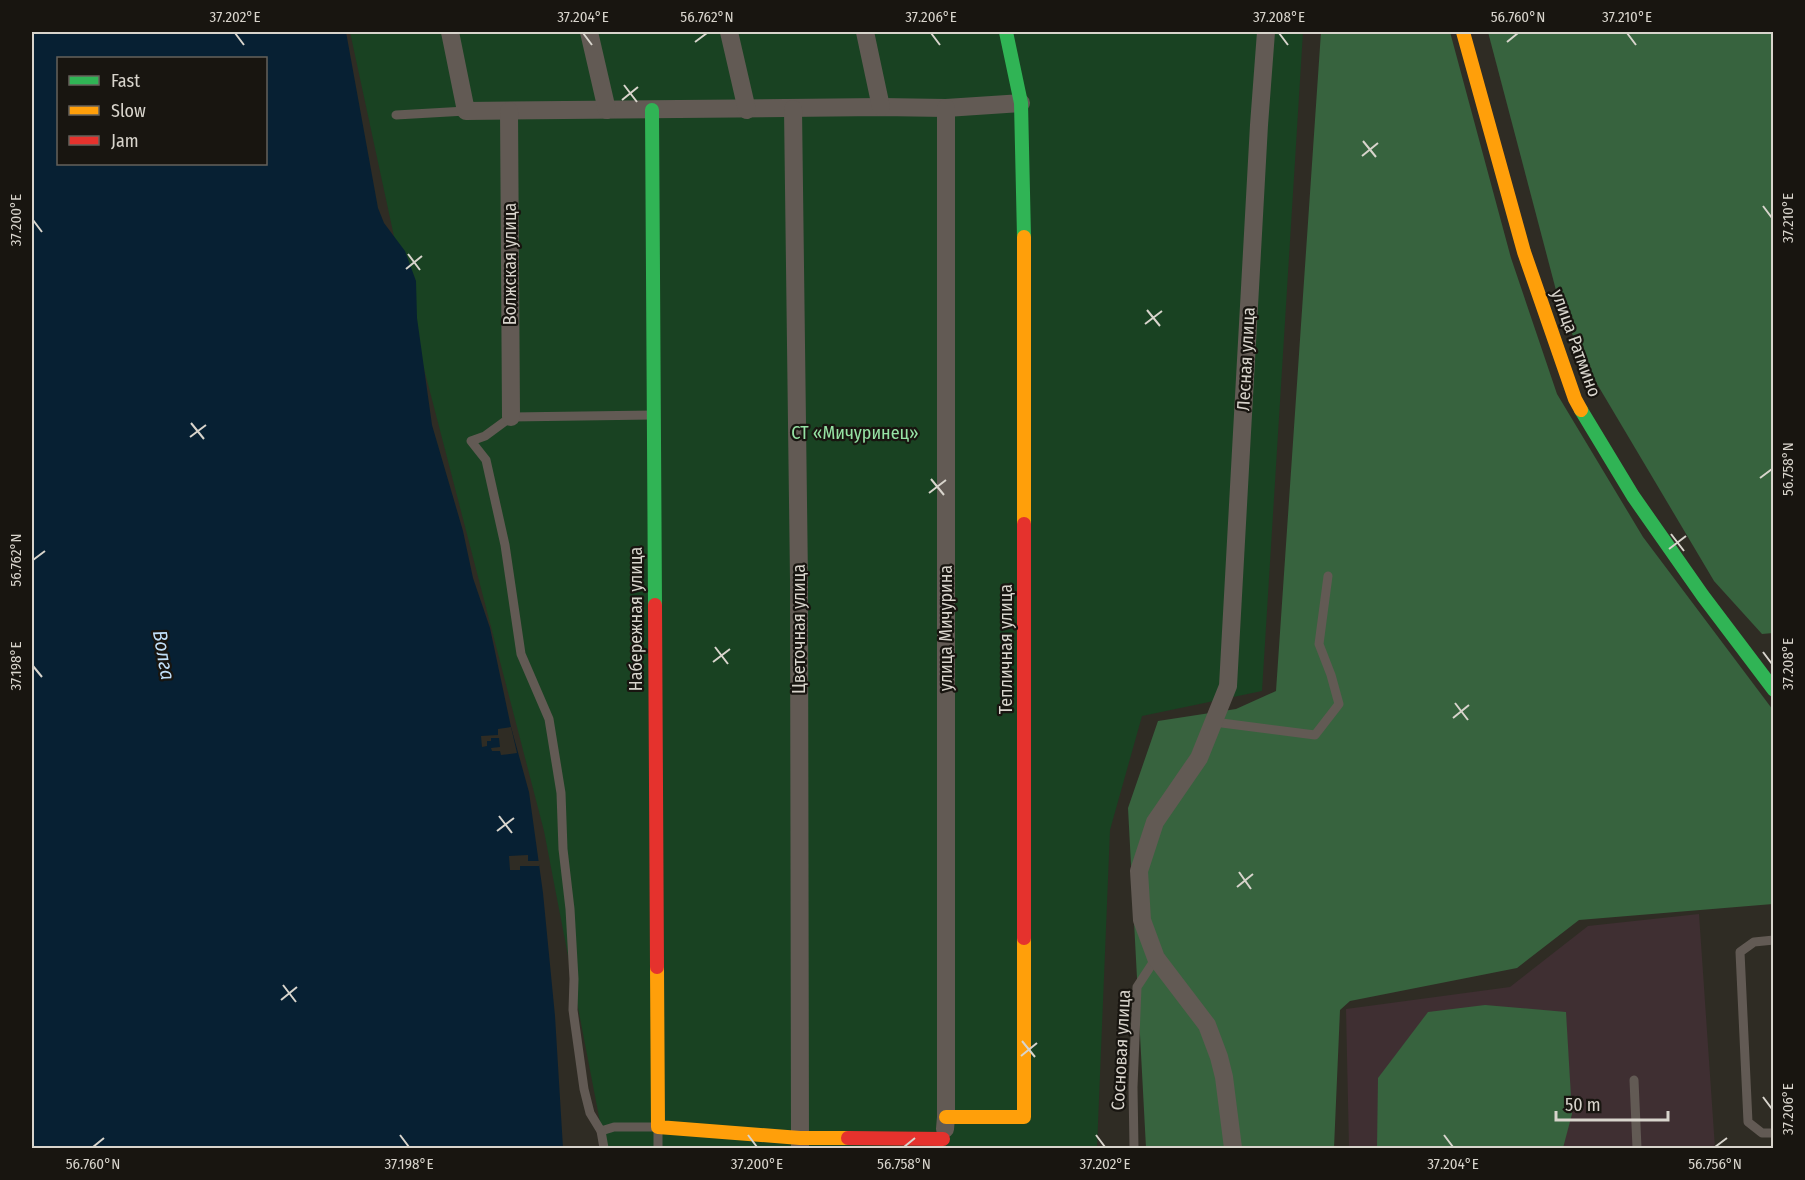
<svg xmlns="http://www.w3.org/2000/svg" width="1805" height="1180" font-family="'Fira Sans Condensed',sans-serif">
<style>
.industrial{fill:#3f2f32}
.green{fill:#194222}
.forest{fill:#37633e}
.water{fill:#072033;fill-rule:evenodd}
.pier{fill:#2f2c24}
.lines{fill:none;stroke-linecap:round;stroke-linejoin:round}
.lane{stroke:#625a54;stroke-width:9}
.street{stroke:#625a54;stroke-width:18}
.fast{stroke:#30b455;stroke-width:14}
.slow{stroke:#ff9f0a;stroke-width:14}
.jam{stroke:#e5322d;stroke-width:14}
.ticks{fill:none;stroke:#d8d4cc;stroke-width:2}
.labels{text-anchor:middle;dominant-baseline:central;stroke-width:4.5;stroke-linejoin:round;paint-order:stroke}
.street-label{font-size:18px;fill:#d8d4cc;stroke:#181510}
.park-label{font-size:18px;fill:#96e3a4;stroke:#181510}
.water-label{font-size:20px;font-style:italic;fill:#c1dff8;stroke:#181510}
.neatline{fill:none;stroke:#d8d4cc;stroke-width:2}
.ticks-label{font-size:15px;text-anchor:middle;fill:#d8d4cc}
</style>
<rect width="100%" height="100%" fill="#2f2c24"/>
<path class="industrial" d="M1699 914 1715 1148H1349L1346 1009 1510 987 1588 926Z"/>
<path class="green" d="M350 32H1303L1262 691 1142 716 1110 830 1097 1148H605L544 831 415 334Z"/>
<g class="forest">
<path d="M1321 32H1450L1511 258 1557 394 1643 537 1773 710V904L1579 920 1517 968 1350 1001 1340 1010 1334 1148H1146L1128 808 1158 721 1236 709 1276 691Z"/>
<path d="M1488 32H1773V633L1762 634 1714 581 1581 357 1557 294Z"/>
<path d="M1485 1005 1566 1012 1572 1114 1563 1148H1377L1378 1078 1428 1012Z"/>
</g>
<path class="water" d="M32 32H346L378 208 384 223 405 251 416 281 417 318 432 425 463 531 473 578 490 628 511 727 529 792 543 893 555 1016 563 1148H32ZM58 58H266V164H58Z"/>
<g class="pier">
<path d="M511 727 517 753 501 755 500 751H492L491 748 500 747 499 738H491V741H487V746L482 747 481 736 498 735V729Z"/>
<path d="M528 855V861H539V866H520V870H510L509 856Z"/>
</g>
<g class="lines">
<g class="lane">
<path d="M396 115 466 111"/>
<path d="M1214 722 1315 735 1339 704 1331 675 1319 644 1328 576"/>
<path d="M1774 940 1754 942 1740 952 1748 1122 1762 1133H1774"/>
<path d="M1634 1080 1637 1148"/>
<path d="M601 1131 614 1127H658V1148"/>
<path d="M604 1148 601 1131 590 1113 584 1089 573 1010 574 979 570 909 563 849 561 793 549 719 521 654 505 545 486 460 471 441 485 436 511 417 653 415"/>
<path d="M1134 1148 1133 1087 1137 987 1156 958"/>
</g>
<g class="street">
<path d="M450 32 466 111 881 107 946 108 1021 103"/>
<path d="M589 32 607 110"/>
<path d="M729 32 747 110"/>
<path d="M865 32 881 107"/>
<path d="M793 109 799 580 800 1148"/>
<path d="M509 111 511 417"/>
<path d="M945 1129 946 1117V108"/>
<path d="M1233 1148 1224 1077 1219 1057 1207 1025 1156 958 1142 920 1139 871 1155 822 1199 758 1228 686 1259 125 1266 32"/>
</g>
<g class="fast">
<path d="M1006 32 1021 103 1024 237"/>
<path d="M652 110 655 605"/>
<path d="M1581 410 1633 496 1703 596 1774 690"/>
</g>
<g class="slow">
<path d="M1463 32 1524 252 1575 399 1581 410"/>
<path d="M1024 237V524"/>
<path d="M657 967 658 1127 800 1138H848"/>
<path d="M946 1117H1024V938"/>
</g>
<g class="jam">
<path d="M1024 524V938"/>
<path d="M655 605 657 967"/>
<path d="M848 1138 943 1139"/>
</g>
</g>
<path class="ticks" d="M235 33 244 45M583 33 592 45M931 33 940 45M1279 33 1288 45M1627 33 1636 45M695 42 707 33M1507 42 1518 33M624 85 637 102M622 100 638 87M1363 141 1376 157M1362 156 1378 143M1763 206 1772 218M33 220 42 232M408 254 420 270M406 269 422 256M1147 310 1160 326M1145 324 1162 311M191 423 204 439M190 437 206 425M1760 478 1772 469M931 479 944 495M929 493 946 480M1671 534 1684 551M1669 549 1686 536M33 560 45 551M715 647 728 664M1763 652 1772 664M713 662 730 649M33 666 42 677M1455 703 1468 720M1453 718 1469 705M499 816 512 833M497 831 514 818M1239 872 1251 889M1237 887 1253 874M283 985 296 1002M281 1000 297 987M1022 1041 1035 1057M1021 1056 1037 1043M1763 1097 1772 1109M400 1135 409 1147M748 1135 757 1147M1096 1135 1105 1147M1444 1135 1453 1147M93 1147 104 1138M904 1147 915 1138M1715 1147 1727 1138"/>
<g class="labels">
<g class="street-label">
<text transform="translate(510 264) rotate(-90)">Волжская улица</text>
<text transform="translate(1576 343) rotate(70)">улица Ратмино</text>
<text transform="translate(1246 359) rotate(-87)">Лесная улица</text>
<text transform="translate(636 619) rotate(-90)">Набережная улица</text>
<text transform="translate(946 628) rotate(-90)">улица Мичурина</text>
<text transform="translate(799 629) rotate(-90)">Цветочная улица</text>
<text transform="translate(1006 649) rotate(-90)">Тепличная улица</text>
<text transform="translate(1121 1050) rotate(-87)">Сосновая улица</text>
</g>
<g class="park-label">
<text x="855" y="433">СТ «Мичуринец»</text>
</g>
<g class="water-label">
<text transform="translate(164 655) rotate(80)">Волга</text>
</g>
</g>
<rect width="1805" height="1180" fill="none" stroke="#181510" stroke-width="66"/>
<rect x="57" y="57" width="210" height="108" fill="#181510" stroke="#65615b" stroke-width="1.5"/>
<rect x="69" y="76" width="30" height="9" fill="#30b455" stroke="#65615b" stroke-width="1.5"/>
<text x="111" y="87" font-size="18" fill="#d8d4cc">Fast</text>
<rect x="69" y="106" width="30" height="9" fill="#ff9f0a" stroke="#65615b" stroke-width="1.5"/>
<text x="111" y="117" font-size="18" fill="#d8d4cc">Slow</text>
<rect x="69" y="136" width="30" height="9" fill="#e5322d" stroke="#65615b" stroke-width="1.5"/>
<text x="111" y="147" font-size="18" fill="#d8d4cc">Jam</text>
<path d="M1556 1111v9h112v-9" fill="none" stroke="#d8d4cc" stroke-width="3"/>
<text x="1565" y="1111" font-size="18" fill="#d8d4cc" stroke="#181510" stroke-width="4.5" paint-order="stroke">50 m</text>
<rect x="33" y="33" width="1739" height="1114" class="neatline"/>
<g class="ticks-label">
<text x="235" y="22">37.202°E</text>
<text x="583" y="22">37.204°E</text>
<text x="707" y="22">56.762°N</text>
<text x="931" y="22">37.206°E</text>
<text x="1279" y="22">37.208°E</text>
<text x="1518" y="22">56.760°N</text>
<text x="1627" y="22">37.210°E</text>
<text transform="translate(1788 218) rotate(-90)" y="5">37.210°E</text>
<text transform="translate(16 220) rotate(-90)" y="5">37.200°E</text>
<text transform="translate(1788 469) rotate(-90)" y="5">56.758°N</text>
<text transform="translate(16 560) rotate(-90)" y="5">56.762°N</text>
<text transform="translate(1788 664) rotate(-90)" y="5">37.208°E</text>
<text transform="translate(16 666) rotate(-90)" y="5">37.198°E</text>
<text transform="translate(1788 1109) rotate(-90)" y="5">37.206°E</text>
<text x="93" y="1169">56.760°N</text>
<text x="409" y="1169">37.198°E</text>
<text x="757" y="1169">37.200°E</text>
<text x="904" y="1169">56.758°N</text>
<text x="1105" y="1169">37.202°E</text>
<text x="1453" y="1169">37.204°E</text>
<text x="1715" y="1169">56.756°N</text>
</g>
</svg>
